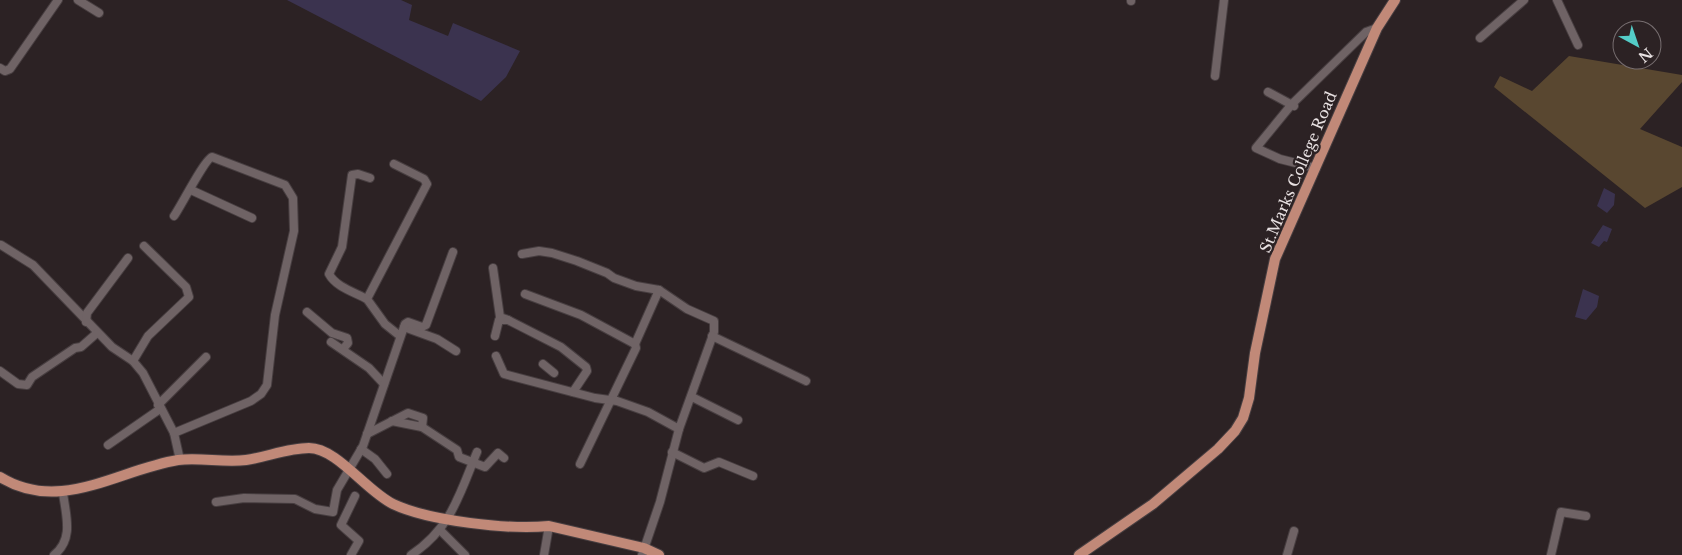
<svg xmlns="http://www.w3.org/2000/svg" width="1682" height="555" font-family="'Libre Baskerville',serif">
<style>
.green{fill:#594730}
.water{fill:#3b334f}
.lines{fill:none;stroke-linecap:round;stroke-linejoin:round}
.minor-casing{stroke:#473e40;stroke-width:10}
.major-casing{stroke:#473e40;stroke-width:12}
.minor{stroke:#6f6365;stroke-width:8}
.major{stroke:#c18978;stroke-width:10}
.labels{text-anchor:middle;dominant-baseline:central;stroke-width:4.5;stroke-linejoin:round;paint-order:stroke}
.street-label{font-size:15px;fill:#e8e1e2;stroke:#2c2224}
</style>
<rect width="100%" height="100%" fill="#2c2224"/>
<path class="green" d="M1569 56 1682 75V82L1640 129 1682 147V187L1645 208 1494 87 1500 76 1532 91Z"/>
<g class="water">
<path d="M287 0H401L412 5 409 20 448 36 453 23 520 51 506 77 481 101Z"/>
<path d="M1604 188 1615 194 1614 205 1607 213 1597 206Z"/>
<path d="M1603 225 1612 229 1607 242 1604 241 1599 247 1591 243Z"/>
<path d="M1583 289 1599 296 1597 307 1586 320 1575 317Z"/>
</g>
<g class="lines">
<g class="minor-casing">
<g id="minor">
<path d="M78 0 99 13"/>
<path d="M1131 0V1"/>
<path d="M1557 0 1578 45"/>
<path d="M1480 38 1524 0"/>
<path d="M0 68 5 71 10 69 58 0"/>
<path d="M1215 76 1224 0"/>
<path d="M1268 92 1294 106"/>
<path d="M394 164 424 179 427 184 367 299 385 324 400 336"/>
<path d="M1316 168 1280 159 1256 148 1292 104 1366 32 1377 28"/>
<path d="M191 190 252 218"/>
<path d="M1 245 33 265 112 347 133 361 143 373 174 433 180 460"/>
<path d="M522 254 539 251 552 253 577 261 607 273 614 278 636 286 659 290 687 309 714 321V332L679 429 660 502 642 555"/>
<path d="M493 268 500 317 508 320H499L495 336"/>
<path d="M525 294 581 315 635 344 636 348 580 464"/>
<path d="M367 299C354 292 336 287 329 274L342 247 352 175 358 174 370 178"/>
<path d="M307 312 332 333 347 338 348 343 343 349"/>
<path d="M508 320 561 347 586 367 587 371 573 392"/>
<path d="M86 322 87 313 128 258"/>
<path d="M404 327 437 339 456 351"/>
<path d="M712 336 806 381"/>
<path d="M331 342 369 368 384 384"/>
<path d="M635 344 659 290"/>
<path d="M496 356 504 374 595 398 617 401 648 412 679 429"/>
<path d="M133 361 148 336 189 297 186 287 144 246"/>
<path d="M543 364 554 373"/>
<path d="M0 371 18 384 27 385 32 377 75 348 81 347 97 333"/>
<path d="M692 397 738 420"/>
<path d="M158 405 206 357"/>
<path d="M392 421 422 427 457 450 459 457 485 467 498 453 504 458"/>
<path d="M174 433 251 401 261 394 267 385 275 315 294 231 293 198 285 185 212 157C205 159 181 206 174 216"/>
<path d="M367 434 408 413 423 418 422 427"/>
<path d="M108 445 160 409"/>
<path d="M361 449 375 459 387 474"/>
<path d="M672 452 704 468 719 462 753 476"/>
<path d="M216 502 244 498 295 499 315 509 333 512 337 490 363 446 405 324 408 322 422 327 426 325 453 252"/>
<path d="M440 530 465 555"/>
<path d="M54 555C74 539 66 516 63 493"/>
<path d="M351 555 359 541 341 525 355 496"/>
<path d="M411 555C451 529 460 493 477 452"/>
<path d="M544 555 549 526"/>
<path d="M1287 555 1294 531"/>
<path d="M1551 555 1561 512 1586 516"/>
</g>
</g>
<g class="major-casing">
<g id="major">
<path d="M0 477C60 514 117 470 178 460 200 457 224 463 246 460 267 457 288 448 309 448 337 448 366 491 393 504 429 521 509 530 549 526L644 548 659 555"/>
<path d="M1079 555 1153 504 1218 449 1235 431 1243 418 1249 398 1255 353 1275 259 1377 28 1395 0"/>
</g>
</g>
<use href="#minor" class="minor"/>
<use href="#major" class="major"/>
</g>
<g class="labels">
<g class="street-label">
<text transform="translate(1298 172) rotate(-67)">St.Marks College Road</text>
</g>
</g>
<g transform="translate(1637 45) rotate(140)"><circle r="24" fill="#2c2224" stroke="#776e70"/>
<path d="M0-4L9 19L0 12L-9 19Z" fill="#54cdc8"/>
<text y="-8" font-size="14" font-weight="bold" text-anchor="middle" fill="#e8e1e2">N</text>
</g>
</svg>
